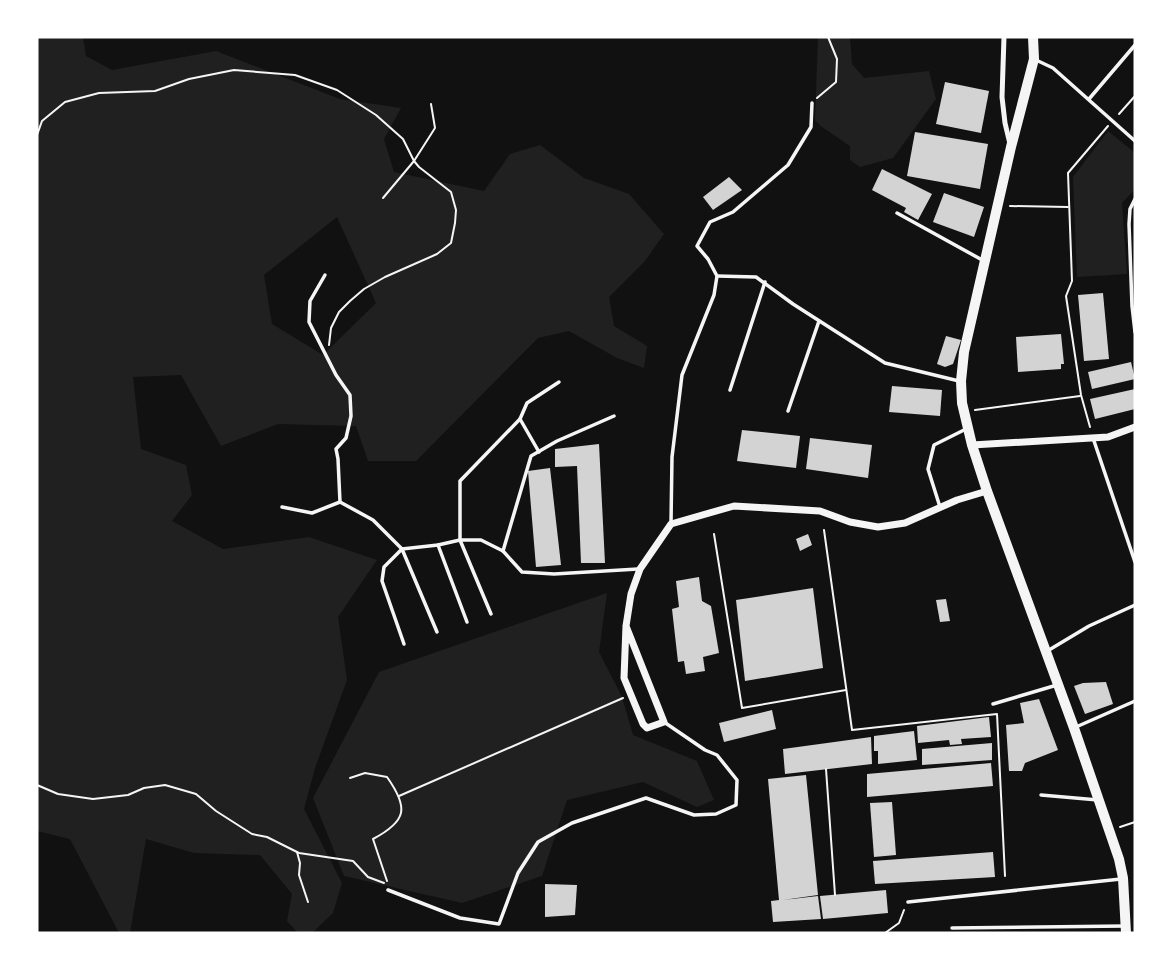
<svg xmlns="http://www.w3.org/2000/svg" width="1172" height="970" font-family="Roboto,sans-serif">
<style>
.green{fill:#202020;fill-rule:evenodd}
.building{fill:#d3d3d3}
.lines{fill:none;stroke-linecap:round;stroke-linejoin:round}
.path{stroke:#f5f5f5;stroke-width:2}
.service{stroke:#f5f5f5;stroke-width:3.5}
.pedestrian{stroke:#f5f5f5;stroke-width:5}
.minor{stroke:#f5f5f5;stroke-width:7}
.secondary{stroke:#f5f5f5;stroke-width:10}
</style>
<rect width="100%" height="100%" fill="#111"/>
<g class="green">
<path d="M37 37H83L86 56 112 70 216 51 340 99 401 108 384 139 394 172 484 191 510 154 540 145 584 178 629 194 664 234 645 261 609 297 614 326 647 346 644 368 617 358 569 331 538 338 416 461H368L356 426 278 424 221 446 181 375 133 377 141 449 186 465 192 495 172 521 223 549 309 537 377 560 338 617 347 680 315 768 304 809 342 883 333 913 312 933H298L287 921 292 894 260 855 194 853 146 839 130 933H119L70 839 37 831ZM337 217 376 303 323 355 272 324 264 275Z"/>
<path d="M818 37H850L852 64 864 78 929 71 936 99 893 158 860 167 850 160V146L822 127 815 120Z"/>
<path d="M1108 131 1135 153V189L1122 203 1127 274 1077 277 1073 177Z"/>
<path d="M607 593 599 652 622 697 633 735 697 761 714 800 697 807 643 782 567 800 542 876 462 903 344 876 313 798 379 672Z"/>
</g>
<g class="building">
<path d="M945 82 989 91 981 133 936 124Z"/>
<path d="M915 132 988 144 980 189 907 176Z"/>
<path d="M882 169 932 194 918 220 904 212 906 208 872 190Z"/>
<path d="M729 177 742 190 713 210 703 197Z"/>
<path d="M944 193 984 207 974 237 933 222Z"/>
<path d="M1103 293 1109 359 1084 361 1078 295Z"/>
<path d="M1061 334 1064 364H1061V369L1018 372 1016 337Z"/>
<path d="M946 336 961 340 953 364 945 367 937 364Z"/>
<path d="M1131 362 1135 379 1092 389 1088 372Z"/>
<path d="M892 386 942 390 940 416 889 412Z"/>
<path d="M1135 389V409L1095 419 1090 399Z"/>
<path d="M742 430 800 436 796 468 737 461Z"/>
<path d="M810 438 872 445 868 478 806 469Z"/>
<path d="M599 444 605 563H581L577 466 555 467V449Z"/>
<path d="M550 468 561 565 536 567 528 471Z"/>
<path d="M808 534 812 545 800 551 796 539Z"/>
<path d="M699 577 702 601 711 606 719 653 703 657 705 671 686 674 684 661 678 662 672 609 679 607 676 581Z"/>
<path d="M813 588 823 668 745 681 736 600Z"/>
<path d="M946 599 950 621 940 622 936 600Z"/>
<path d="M1106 682 1113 704 1085 714 1074 686 1083 683Z"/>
<path d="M1039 699 1058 750 1025 763 1022 771H1009L1006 725 1024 723 1020 703Z"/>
<path d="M772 710 776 729 724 742 719 723Z"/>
<path d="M989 717 991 737 961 739 962 744 950 745 949 740 918 743 917 726Z"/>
<path d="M914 731 917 760 878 764V751H874V736Z"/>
<path d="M871 737 872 764 785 774 783 749Z"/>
<path d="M992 743V760L922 765V749Z"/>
<path d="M991 763 993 786 867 797V774Z"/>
<path d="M806 775 818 895 783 900 818 896 821 919 773 922 771 901 779 900 768 779Z"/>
<path d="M892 802 896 855 874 857 870 803Z"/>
<path d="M993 852 995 877 875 884 873 861Z"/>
<path d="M545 884 577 885 575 915 545 917Z"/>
<path d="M886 890 888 913 823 919 820 896Z"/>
</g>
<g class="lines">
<g class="path">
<path d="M817 98 836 82 837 59 828 37"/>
<path d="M1119 114 1135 96"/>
<path d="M37 135 42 121 65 102 99 93 155 91 189 79 234 70 295 75 337 90 376 115 403 139 414 161 419 167 451 192 456 210 455 223 451 243 437 254 385 277 364 289 350 301 339 312 331 328 329 345"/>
<path d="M383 198 414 161 435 128 431 104"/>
<path d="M1010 206 1068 207"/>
<path d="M975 410 1080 396"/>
<path d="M1090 427 1081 395 1066 296 1072 281 1068 173 1108 126"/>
<path d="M824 530 852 730 997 714 1005 876"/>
<path d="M714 534 742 708 846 690"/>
<path d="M826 769 835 895"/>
<path d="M350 778 365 773 387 777C409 808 407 821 373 839L387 881"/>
<path d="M37 785 58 794 93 799 128 795 144 788 165 785 196 794 216 811 252 834 267 837 299 853 353 861 368 877 384 883"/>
<path d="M399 796 623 698"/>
<path d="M1120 827 1135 822"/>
<path d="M297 852 300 863 299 875 308 902"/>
<path d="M885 933 899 923 904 910"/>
</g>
<g class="service">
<path d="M1036 60 1053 68 1135 141"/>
<path d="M1089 99 1135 45"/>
<path d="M1135 199 1130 209 1129 224 1132 306 1135 332"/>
<path d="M897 213 984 261"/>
<path d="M325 275 310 301 309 322 336 375 350 395 351 416 346 438 336 449 338 459 340 502"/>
<path d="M717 276 756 277 793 304 885 363 959 381"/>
<path d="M730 390 765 282"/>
<path d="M788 411 819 321"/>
<path d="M1093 438 1135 562"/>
<path d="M539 452 520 419 527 403 559 382"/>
<path d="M282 507 312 513 340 502 373 520 402 549 438 545 460 540H481L503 551 522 572 554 574 638 569"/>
<path d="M940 507 928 469 934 445 966 429"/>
<path d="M671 523 672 457 682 375 714 295 717 276 708 259 697 246 710 222 733 212 788 165 811 127 812 103"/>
<path d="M438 545 467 622"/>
<path d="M503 551 531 456 557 441 614 416"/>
<path d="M491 614 460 540V481L520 419"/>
<path d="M404 644 382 581 384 567 402 549 437 632"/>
<path d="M1049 650 1089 626 1135 605"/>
<path d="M993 704 1057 685"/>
<path d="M1076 727 1135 701"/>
<path d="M1041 795 1098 800"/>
<path d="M388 890 460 918 499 924 518 873 538 842 572 823 646 798 694 815 716 814 736 805 737 780 717 755 705 750 664 722"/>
<path d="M908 902 1121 879"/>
<path d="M952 928 1125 926"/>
</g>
<path class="pedestrian" d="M1004 37 1002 97 1005 123 1010 144"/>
<g class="minor">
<path d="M972 445 1108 437 1135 427"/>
<path d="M626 626 664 722 647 728 643 724 624 678 626 626 631 594 640 569 671 524 734 506 820 511 850 522 878 527 905 523 957 500 987 491"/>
</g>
<path class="secondary" d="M1033 37 1034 59 1011 147 964 352 961 381 962 403 972 445 987 491 1074 728 1119 859 1123 878 1126 933"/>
</g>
<rect width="1172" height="970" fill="none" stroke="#ffffff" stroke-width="77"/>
</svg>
